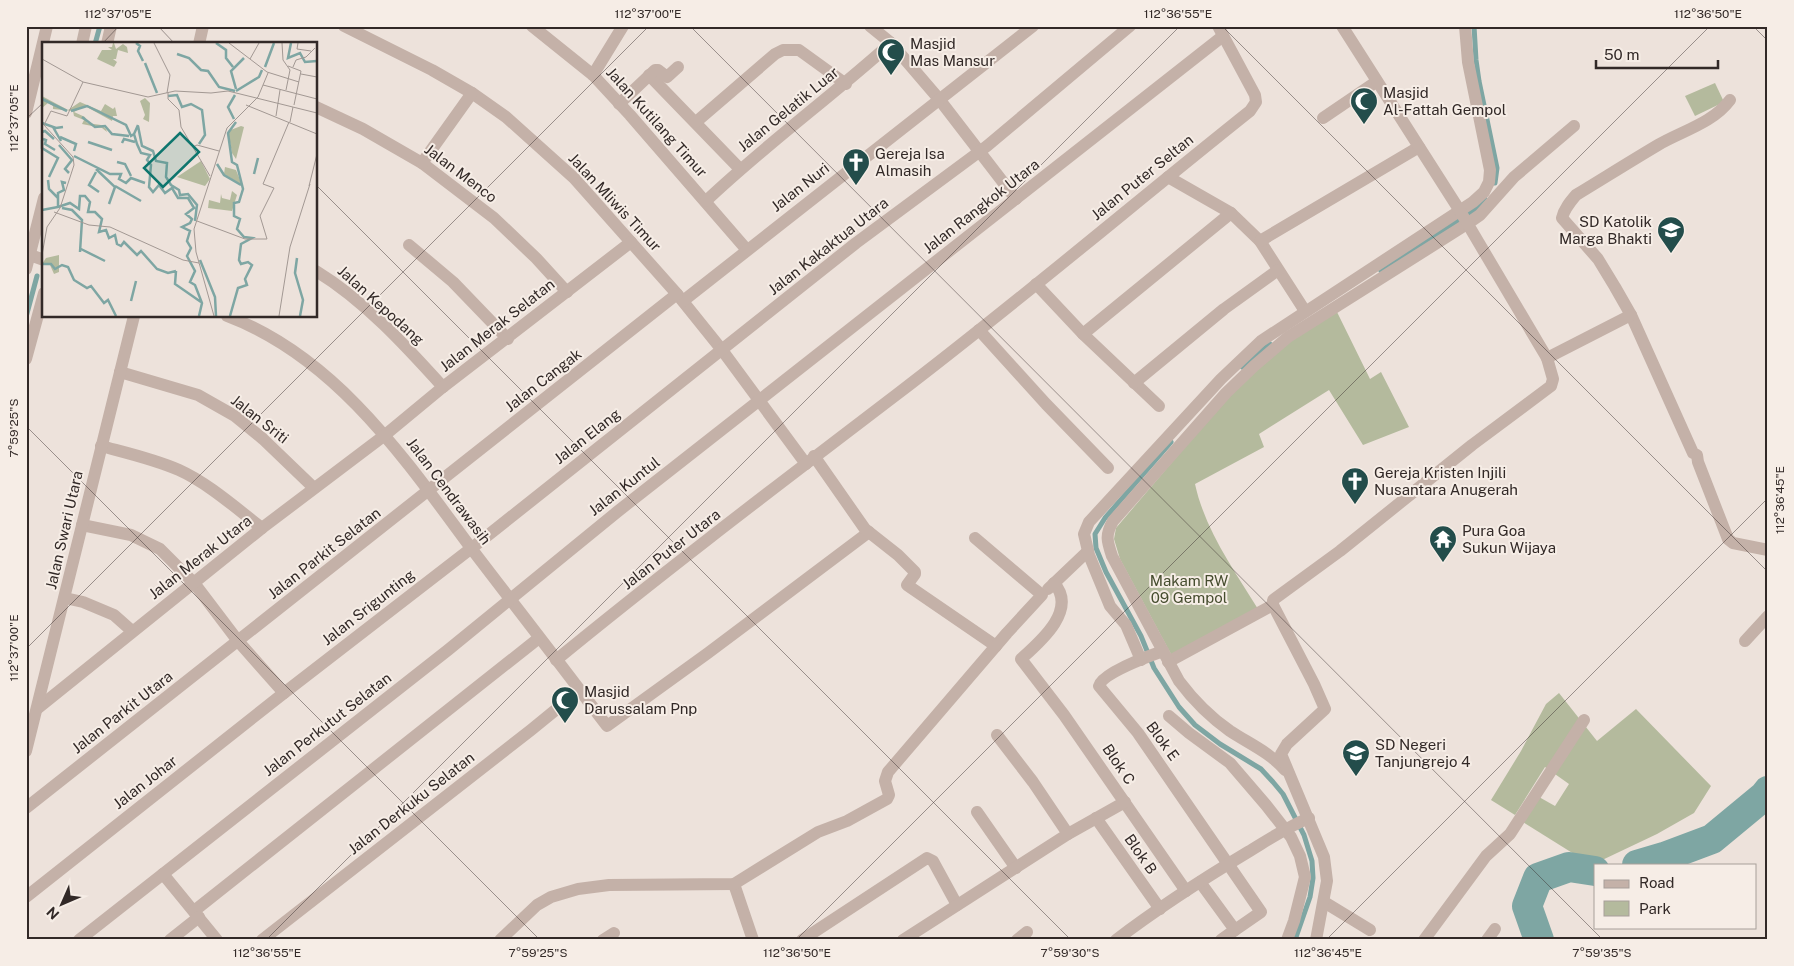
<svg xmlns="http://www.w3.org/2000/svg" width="1794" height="966" font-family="'Public Sans',sans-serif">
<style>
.green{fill:#b4ba9d}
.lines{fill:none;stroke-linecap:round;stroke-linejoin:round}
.stream{stroke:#7ea6a3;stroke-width:5}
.river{stroke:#7ea6a3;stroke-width:30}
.minor{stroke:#c4b1a8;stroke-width:12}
.tertiary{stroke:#c4b1a8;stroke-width:12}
.ticks{fill:none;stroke:#322927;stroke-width:1;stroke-opacity:0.45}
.labels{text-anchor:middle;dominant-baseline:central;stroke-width:4;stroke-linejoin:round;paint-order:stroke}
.poi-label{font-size:15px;fill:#322927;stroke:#f6ede6;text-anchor:start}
.street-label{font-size:15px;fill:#322927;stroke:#f6ede6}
.park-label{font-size:15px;fill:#464d2f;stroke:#f6ede6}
.inset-river{fill:none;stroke:#7ea6a3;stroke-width:2.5}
.inset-road{fill:none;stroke:#a29893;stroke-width:1}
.view{fill:#0f766e;fill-opacity:0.15;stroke:#0f766e;stroke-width:2.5}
.inset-edge{fill:none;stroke:#322927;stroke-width:2.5}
.neatline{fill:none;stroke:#322927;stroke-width:2}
.ticks-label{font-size:12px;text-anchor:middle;fill:#322927}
</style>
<rect width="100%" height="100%" fill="#ede2db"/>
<g class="green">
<path d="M1715 83 1724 102 1695 116 1685 96Z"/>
<path d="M1337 312 1370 379 1381 372 1409 427 1363 445 1329 390 1259 434 1264 447 1195 484C1205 530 1234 570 1258 609L1172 656 1120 559 1114 539 1116 528 1231 393 1294 338Z"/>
<path d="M1559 693 1597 741 1636 709 1711 786 1694 813 1657 834 1598 862 1574 854 1523 822 1539 797 1555 806 1569 784 1545 767 1515 815 1491 800 1521 751 1546 704Z"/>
</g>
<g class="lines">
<g class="stream">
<path d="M1474 26 1476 60 1479 81 1497 168 1495 183"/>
<path d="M95 44 100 26"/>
<path d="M1381 271 1474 210 1485 199"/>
<path d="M26 317 37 276"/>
<path d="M1242 367 1270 344"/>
<path d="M1171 442 1105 518 1095 534 1096 548 1106 572 1141 636 1154 668 1179 707 1195 725 1220 744 1261 769 1273 782 1283 794 1304 835 1312 861 1313 878 1310 897 1295 940"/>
</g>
<g class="river">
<path d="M1637 865 1664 857 1712 839 1764 796 1768 791"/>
<path d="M1539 940 1527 906 1538 878 1569 867 1595 871"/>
</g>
<g class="minor">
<path d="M344 26 432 70 472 93 506 117 574 178 677 294 722 350 806 464"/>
<path d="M532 26 593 75 630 115 747 250"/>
<path d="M870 26 891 43 939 99 1016 199"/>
<path d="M107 44 111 26"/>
<path d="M199 44 203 26"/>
<path d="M593 75 623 26"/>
<path d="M649 75 740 169"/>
<path d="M1730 100C1713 123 1682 131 1658 145 1631 161 1604 178 1576 195 1570 202 1564 209 1562 218L1598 259 1615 287 1631 315 1693 453 1697 455 1698 462 1728 539 1733 543 1768 550"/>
<path d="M619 104 655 70H658L667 77 678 67"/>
<path d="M316 107 363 129 422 163 494 218 536 258 567 292"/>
<path d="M26 113 47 26"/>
<path d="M1323 118 1376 82"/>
<path d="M696 122 775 54 783 50H799L846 84"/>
<path d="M422 163 472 93"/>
<path d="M1168 177 1231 213 1260 241 1305 311"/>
<path d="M706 201C765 145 831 97 891 43"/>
<path d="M1260 241 1419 147"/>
<path d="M409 245 453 282 508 339"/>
<path d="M30 255 44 260"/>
<path d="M316 271C365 301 405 345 443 387"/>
<path d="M1036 284 1083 334 1159 406"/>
<path d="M683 301 1033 26"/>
<path d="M227 316C336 357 405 459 471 548 516 607 562 666 607 726L708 653 869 532"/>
<path d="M979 330 1046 404 1108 468"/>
<path d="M1083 334 1231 213"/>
<path d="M1547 358 1631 315"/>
<path d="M26 359 44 293"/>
<path d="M120 372 198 395 235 416 263 439 314 488"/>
<path d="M1134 383 1224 309 1278 270"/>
<path d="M101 446C127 453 154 459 179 470 208 483 237 509 262 528"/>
<path d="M814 456 865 529 898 555 915 572V574L907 585 996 646"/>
<path d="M82 525 131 535 160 549 194 583 238 641 284 693"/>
<path d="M1054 583C1078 610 1040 642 1021 659L1064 715 1186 891"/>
<path d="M1048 589 1088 551"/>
<path d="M65 598 83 602 114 615 132 631"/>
<path d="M1745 641 1768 616"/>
<path d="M1163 651C1149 656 1102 673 1099 686L1138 733 1261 912 1235 930"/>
<path d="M556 660C667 569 782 482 896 395 1017 303 1132 205 1250 111L1256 102 1255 95 1218 26"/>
<path d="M1141 660 1126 625 1110 606 1089 555 1084 534 1089 522 1221 379 1261 341 1473 202 1484 192 1489 182 1490 170 1468 62 1465 26"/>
<path d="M1168 662 1273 605"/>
<path d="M38 708 262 528 385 435 443 387 631 242"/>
<path d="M1169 716 1189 733 1230 763 1266 805 1291 837 1300 856 1305 877 1294 921 1287 940"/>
<path d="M26 751 134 316"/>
<path d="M1285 770C1271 753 1248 743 1230 731 1210 717 1194 701 1179 681L1112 556C1107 541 1105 535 1113 521L1226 393 1254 366 1288 337 1467 224 1480 215 1514 177 1574 126"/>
<path d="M26 808 677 294"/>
<path d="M977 812 1016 868"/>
<path d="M1096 818 1160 909"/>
<path d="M1068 834 1125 802"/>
<path d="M163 874 217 940"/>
<path d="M1200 882 1235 930 1221 940"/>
<path d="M734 884 753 940"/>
<path d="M26 897 284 693 482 540 856 243 987 146 1130 26"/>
<path d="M1324 902 1370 930"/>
<path d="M194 911 539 638"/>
<path d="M79 940 448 650 617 512 1223 36"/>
<path d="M170 940 199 917"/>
<path d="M262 940 531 730 580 690"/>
<path d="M500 940 537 905 551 897 578 889 609 885 734 884 818 832 847 821 887 799 889 795 885 781 888 772 1007 633 1042 595 975 538"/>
<path d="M603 940 614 933"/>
<path d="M802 940 927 858 933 861 957 905"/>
<path d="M903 940 1068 834 1033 782 997 735"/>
<path d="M1017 940 1027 932"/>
<path d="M1116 940C1158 908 1203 879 1248 852 1268 840 1287 827 1309 818"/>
<path d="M1316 940 1327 881 1324 857 1281 754 1287 744 1325 709 1314 684 1273 605V600L1340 551 1472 445 1551 386 1553 379 1547 358 1460 211 1342 26"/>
<path d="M1424 940 1486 856 1510 834 1584 720"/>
<path d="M1487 940 1495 929"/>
</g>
<g class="tertiary">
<path d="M82 44 86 26"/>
<path d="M26 269 44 198"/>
</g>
</g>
<path class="ticks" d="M158 26 175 44M690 26 1603 940M1222 26 1768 572M1753 26 1768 41M102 44 119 26M26 119 44 102M316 185 1071 940M26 426 540 940M26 649 649 26M266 940 1180 26M796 940 1710 26M1326 940 1768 498"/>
<defs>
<g id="mosque-pin" transform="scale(1.4375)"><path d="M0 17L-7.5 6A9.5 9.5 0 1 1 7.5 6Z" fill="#234d4b" stroke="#f6ede6"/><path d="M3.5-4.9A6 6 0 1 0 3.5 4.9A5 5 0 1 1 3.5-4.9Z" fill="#fff"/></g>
<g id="church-pin" transform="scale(1.4375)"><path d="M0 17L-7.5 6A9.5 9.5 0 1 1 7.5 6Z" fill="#234d4b" stroke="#f6ede6"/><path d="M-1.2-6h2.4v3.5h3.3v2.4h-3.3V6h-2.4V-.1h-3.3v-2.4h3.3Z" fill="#fff"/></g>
<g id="school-pin" transform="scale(1.4375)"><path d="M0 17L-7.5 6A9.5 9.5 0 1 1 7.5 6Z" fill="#234d4b" stroke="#f6ede6"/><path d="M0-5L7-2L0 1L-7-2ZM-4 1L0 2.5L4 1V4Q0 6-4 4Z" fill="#fff"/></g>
<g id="temple-pin" transform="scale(1.4375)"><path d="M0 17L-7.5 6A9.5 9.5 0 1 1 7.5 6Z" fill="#234d4b" stroke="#f6ede6"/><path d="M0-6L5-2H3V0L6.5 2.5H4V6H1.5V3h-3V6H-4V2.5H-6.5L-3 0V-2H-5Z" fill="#fff"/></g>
</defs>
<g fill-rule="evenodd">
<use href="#mosque-pin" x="891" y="52"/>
<use href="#mosque-pin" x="1364" y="101"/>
<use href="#church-pin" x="856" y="162"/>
<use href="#school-pin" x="1671" y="230"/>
<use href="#church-pin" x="1355" y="481"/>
<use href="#temple-pin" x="1443" y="539"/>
<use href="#mosque-pin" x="565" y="700"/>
<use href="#school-pin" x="1356" y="753"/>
</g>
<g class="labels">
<g class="poi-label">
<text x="910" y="43">Masjid<tspan x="910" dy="17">Mas Mansur</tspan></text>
<text x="1383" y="92">Masjid<tspan x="1383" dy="17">Al-Fattah Gempol</tspan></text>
<text x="875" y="153">Gereja Isa<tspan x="875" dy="17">Almasih</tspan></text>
<text x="1652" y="221" text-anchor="end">SD Katolik<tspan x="1652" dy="17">Marga Bhakti</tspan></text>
<text x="1374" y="472">Gereja Kristen Injili<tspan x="1374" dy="17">Nusantara Anugerah</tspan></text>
<text x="1462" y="530">Pura Goa<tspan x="1462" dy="17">Sukun Wijaya</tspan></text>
<text x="584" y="691">Masjid<tspan x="584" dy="17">Darussalam Pnp</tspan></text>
<text x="1375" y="744">SD Negeri<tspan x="1375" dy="17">Tanjungrejo 4</tspan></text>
</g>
<g class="street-label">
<text transform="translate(788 109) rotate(-39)">Jalan Gelatik Luar</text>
<text transform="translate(657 122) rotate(48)">Jalan Kutilang Timur</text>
<text transform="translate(461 173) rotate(37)">Jalan Menco</text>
<text transform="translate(1142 177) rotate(-39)">Jalan Puter Seltan</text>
<text transform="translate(800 187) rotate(-38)">Jalan Nuri</text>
<text transform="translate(615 202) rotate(47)">Jalan Mliwis Timur</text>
<text transform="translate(981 206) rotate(-38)">Jalan Rangkok Utara</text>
<text transform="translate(828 246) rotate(-38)">Jalan Kakaktua Utara</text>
<text transform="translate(381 305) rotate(42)">Jalan Kepodang</text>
<text transform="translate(497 325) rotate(-38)">Jalan Merak Selatan</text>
<text transform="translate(543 380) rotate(-38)">Jalan Cangak</text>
<text transform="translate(260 419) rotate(38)">Jalan Sriti</text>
<text transform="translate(587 436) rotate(-38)">Jalan Elang</text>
<text transform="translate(624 486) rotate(-38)">Jalan Kuntul</text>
<text transform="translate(449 491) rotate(53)">Jalan Cendrawasih</text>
<text transform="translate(64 530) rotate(-77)">Jalan Swari Utara</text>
<text transform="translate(671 549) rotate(-38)">Jalan Puter Utara</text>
<text transform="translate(324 553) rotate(-38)">Jalan Parkit Selatan</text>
<text transform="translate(200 557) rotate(-38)">Jalan Merak Utara</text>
<text transform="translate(368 607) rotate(-38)">Jalan Srigunting</text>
<text transform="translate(122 712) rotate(-38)">Jalan Parkit Utara</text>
<text transform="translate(327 724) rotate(-38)">Jalan Perkutut Selatan</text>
<text transform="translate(1163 741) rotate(54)">Blok E</text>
<text transform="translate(1119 764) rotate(56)">Blok C</text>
<text transform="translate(145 782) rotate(-38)">Jalan Johar</text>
<text transform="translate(411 803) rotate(-38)">Jalan Derkuku Selatan</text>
<text transform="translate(1141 854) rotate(55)">Blok B</text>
</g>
<g class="park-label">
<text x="1189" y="580">Makam RW<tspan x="1189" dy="17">09 Gempol</tspan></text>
</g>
</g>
<g transform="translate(42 42)">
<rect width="275" height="275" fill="#ede2db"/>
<path d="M71 1H72L74 7 81 2 85 5 86 11 76 8 74 17H71L75 20 72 25 55 17 60 8H70L66 5H70ZM0 54 26 68 38 60 59 69 63 62 71 67 73 65 75 74H71L70 79 43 64 32 70 43 75 45 81 59 83 64 87 65 90 60 86 40 82 42 78 32 74 31 69 11 67V64L6 61 0 66ZM103 56 108 61 107 80 101 77 103 73 98 59ZM199 84 202 85 194 117 190 111 186 89ZM159 119 168 137 163 144 135 135ZM183 125 194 128 200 143 182 132ZM190 149 195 153 190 169 166 166 167 158 178 161 179 152 180 156 188 158ZM17 213V230L12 232 8 223 0 222 4 216Z" fill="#b4ba9d"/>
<path class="inset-river" d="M94 1 98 4 96 9 101 19M174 1 184 8V16L191 25M249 1 246 16 258 11 263 20 275 19M135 12 147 16 159 28 166 29 177 45 193 49M103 21 115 51M223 25 232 1M194 47 189 29 202 16M194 49 217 35 220 28M126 54 135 53 140 65 149 62 160 68 163 93 157 102M0 57 25 69M29 69 45 64 84 83 89 94 92 92M40 75 53 85 63 84 70 92 87 94M192 77 186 65 193 53M0 81 14 86 21 85M96 83 92 92 95 102 99 111 108 113 105 118 109 123 107 145 111 150 117 143 123 151 130 146 136 156H146L152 166 144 172 150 177 148 181 140 185 148 189 145 199 149 206 145 214 153 229 148 240 153 243 160 261 157 274M96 84 100 104 111 109 114 119 125 121 124 135 129 143 137 148 138 153 146 152 155 163 153 179M11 85 19 99M0 90 3 89 12 97M18 95 34 102 32 109M1 97 4 98 3 102 13 108M0 98V106L16 116 7 135M46 100 70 108M80 101 82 97 93 100M17 103 30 118 23 127 27 131M32 114 68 132H79L77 137 84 141 89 136 103 141M75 120 83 122 89 134M175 122 182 133 199 143M54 127 73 145 67 162M54 130 47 143 57 150M212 132 216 116M6 138 7 147 16 156M73 144 99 159M16 165 28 161 37 167 38 154H43L48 160 46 170H53L60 177 57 190 64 188 67 196 73 193 75 202 79 204 82 200 95 213 99 209 115 227 126 231 134 229M20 166 30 168 40 178 38 210M0 168 16 165V151L22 148 20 140 24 141M39 207 63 219M255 216 253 231 261 258 258 274M158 218 173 255 174 274M0 222H9L13 227 20 223 26 225 32 238 45 246 49 244 62 261 66 258 74 274M134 229 133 242 159 260M89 259 94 239M188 274 196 246 205 243 203 237 210 223 206 220 199 222 197 218 199 202 210 196 202 195 195 187 198 177 192 174V161L197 160 201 147 195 123 190 120 186 91 194 80"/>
<path class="inset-road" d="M112 1 128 33 125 51M187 1 225 30 257 40M240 1 241 18 248 28 244 48M256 1 255 7 269 9M0 17 41 40M208 17 217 1M246 24 259 29 252 63M251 25 254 18 264 15 273 6M259 32 275 35M221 43 275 57M126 51V57L137 68 139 85 168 134M204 63 275 92M234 74 238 48M248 80 251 65M151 105 155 103 177 109M267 144 275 112M12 170 47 183 68 185 141 218 157 221M155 179 203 197H225L218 174 232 146 221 142 247 80M0 213 5 185 18 166 32 123 31 115 2 83 9 69 25 74 41 40 106 55 133 49 169 51 186 49 275 71M172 274 154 210 152 187 185 86 216 55 226 31M237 274 248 205 268 142"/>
<path class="view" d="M138 91 157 110 121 145 102 126Z"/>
<rect width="275" height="275" class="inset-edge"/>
</g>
<rect width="1794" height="966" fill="none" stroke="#f6ede6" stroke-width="55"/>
<rect x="1594" y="864" width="162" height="65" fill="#f6ede6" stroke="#a89f9a"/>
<rect x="1604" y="880" width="25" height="8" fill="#c4b1a8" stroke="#a89f9a"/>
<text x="1639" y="888" font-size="15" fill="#322927">Road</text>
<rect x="1604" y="901" width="25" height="15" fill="#b4ba9d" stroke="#a89f9a"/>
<text x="1639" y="914" font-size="15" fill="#322927">Park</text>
<g transform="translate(62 904) rotate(225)" stroke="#f6ede6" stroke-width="4" paint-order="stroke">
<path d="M0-4L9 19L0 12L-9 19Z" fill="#322927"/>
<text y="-8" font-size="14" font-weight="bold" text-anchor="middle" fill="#322927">N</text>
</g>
<path d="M1596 60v8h122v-8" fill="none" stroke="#322927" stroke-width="2.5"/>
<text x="1604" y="60" font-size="15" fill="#322927" stroke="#f6ede6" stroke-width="4" paint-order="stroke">50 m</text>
<rect x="28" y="28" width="1738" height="910" class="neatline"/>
<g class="ticks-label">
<text x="118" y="18">112°37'05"E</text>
<text x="648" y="18">112°37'00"E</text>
<text x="1178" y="18">112°36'55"E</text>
<text x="1708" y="18">112°36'50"E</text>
<text transform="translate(14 118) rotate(-90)" y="4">112°37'05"E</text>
<text transform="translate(14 428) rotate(-90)" y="4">7°59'25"S</text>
<text transform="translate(1780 500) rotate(-90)" y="4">112°36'45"E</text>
<text transform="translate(14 648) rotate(-90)" y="4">112°37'00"E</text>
<text x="267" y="957">112°36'55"E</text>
<text x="538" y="957">7°59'25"S</text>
<text x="797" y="957">112°36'50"E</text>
<text x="1070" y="957">7°59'30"S</text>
<text x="1328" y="957">112°36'45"E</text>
<text x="1602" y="957">7°59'35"S</text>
</g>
</svg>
